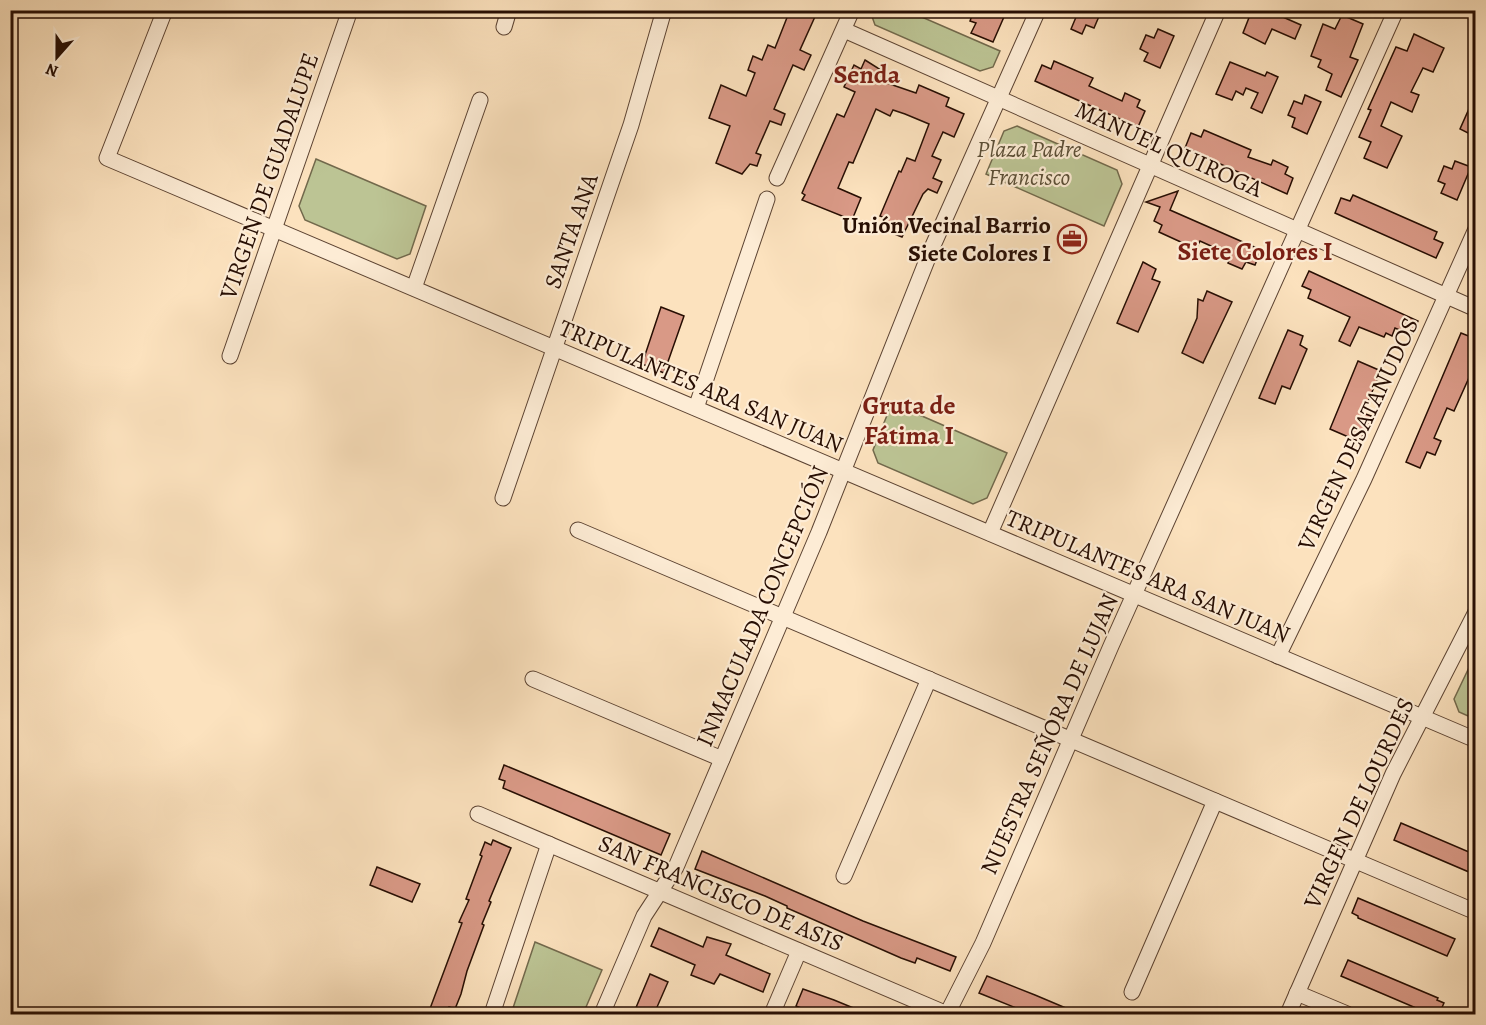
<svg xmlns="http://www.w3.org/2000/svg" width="1486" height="1025" font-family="Alegreya,serif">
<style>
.green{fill:#bcc494;stroke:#72694c;stroke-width:1.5}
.building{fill:#d99986;stroke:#270e03;stroke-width:1.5}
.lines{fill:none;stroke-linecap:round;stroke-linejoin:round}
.minor-casing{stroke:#5c4332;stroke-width:17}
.minor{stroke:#fdecd5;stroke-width:15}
.labels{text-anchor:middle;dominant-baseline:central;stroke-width:4.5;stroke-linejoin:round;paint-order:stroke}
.park-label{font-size:24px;font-style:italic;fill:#5b4e36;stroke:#fdecd5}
.street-label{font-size:24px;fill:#270e03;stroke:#fdecd5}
.poi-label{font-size:24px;font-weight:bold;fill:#270e03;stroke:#fdecd5;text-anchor:end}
.neighbourhood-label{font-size:26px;font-weight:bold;fill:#7a1f14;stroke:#fdecd5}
</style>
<rect width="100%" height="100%" fill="#fce2be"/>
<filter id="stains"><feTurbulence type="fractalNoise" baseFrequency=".00333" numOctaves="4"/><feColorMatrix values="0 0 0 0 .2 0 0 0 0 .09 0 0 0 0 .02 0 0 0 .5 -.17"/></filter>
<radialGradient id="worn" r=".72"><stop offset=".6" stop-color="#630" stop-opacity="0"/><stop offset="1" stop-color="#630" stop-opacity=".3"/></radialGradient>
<g class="green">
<path d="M870 11H908L1000 51 993 67 980 71 875 25Z"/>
<path d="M1017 126 1117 170 1122 184 1104 226 986 174 1004 131Z"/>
<path d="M316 159 426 206 410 254 397 259 305 220 299 206Z"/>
<path d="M892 403 1007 453 987 498 973 504 878 463 873 450Z"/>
<path d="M1475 655V719L1459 712 1454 699Z"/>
<path d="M535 942 602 970 583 1014H511Z"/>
</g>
<g class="building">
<path d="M790 10H818L800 50 811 55 804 70 793 65 774 109 785 114 781 125 770 121 756 153 761 155 757 166 750 164 742 174 716 163 730 126 709 118 721 85 746 96 755 73 748 70 753 56 762 60 768 45 775 48Z"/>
<path d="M974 10H1007L993 42 971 33 976 23 970 21Z"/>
<path d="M1079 10 1100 14 1094 28 1086 25 1082 34 1071 29Z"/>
<path d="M1252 10H1267L1301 25 1295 39 1272 29 1265 44 1243 33Z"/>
<path d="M1342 15 1363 24 1350 57 1358 60 1341 97 1326 90 1332 74 1318 67 1321 60 1311 56 1323 24 1335 29Z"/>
<path d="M1158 29 1174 36 1160 68 1144 61 1148 53 1140 49 1146 35 1154 38Z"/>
<path d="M1414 34 1444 48 1433 72 1423 68 1411 92 1419 95 1412 112 1391 102 1381 126 1402 136 1387 168 1364 158 1371 142 1359 137 1371 110 1368 109 1396 47 1407 51Z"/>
<path d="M865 60 881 70 879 76 885 79 884 82 916 93 919 85 949 98 946 106 964 114 954 137 943 132 932 156 941 160 933 178 942 182 937 193 928 189 923 194 902 237 882 229 886 218 880 216 899 171 901 172 907 158 915 161 929 124 905 114 893 110 890 116 876 109 853 163 849 162 838 188 861 198 852 220 802 200 805 195 802 193 837 114 844 117 855 92 844 87 854 65 861 69Z"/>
<path d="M1054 61 1093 78 1089 86 1122 101 1125 93 1140 100 1137 107 1145 111 1138 127 1035 81 1042 65 1051 69Z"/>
<path d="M1230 62 1265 76 1267 72 1278 77 1262 113 1251 108 1258 93 1246 88 1243 95 1236 91 1232 100 1216 94Z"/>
<path d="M1476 93V137L1460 129Z"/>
<path d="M1305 95 1321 102 1307 134 1292 127 1295 118 1288 115 1294 101 1302 104Z"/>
<path d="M1204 130 1251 150 1248 157 1271 165 1273 160 1288 167 1285 174 1293 178 1287 194 1185 148 1191 133 1201 137Z"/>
<path d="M1455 161 1471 167 1457 200 1441 193 1445 184 1438 181 1444 166 1452 169Z"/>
<path d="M1178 191 1170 210 1261 250 1255 265 1246 262 1242 269 1228 263 1231 255 1211 246 1200 241 1196 249 1159 232 1162 225 1154 221 1160 207 1146 202Z"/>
<path d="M1353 195 1437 232 1434 239 1443 243 1436 258 1335 213 1341 198 1350 201Z"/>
<path d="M1143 262 1156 269 1152 279 1160 282 1138 332 1117 323Z"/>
<path d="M1309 271 1418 321 1411 335 1395 328 1392 336 1386 333 1384 337 1359 327 1350 346 1339 341 1350 317 1308 298 1311 290 1302 286Z"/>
<path d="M1207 291 1232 302 1203 363 1182 353 1197 318 1198 299 1203 301Z"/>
<path d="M661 307 684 316 664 373 642 364Z"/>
<path d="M1288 330 1303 336 1300 345 1307 349 1290 389 1282 386 1275 404 1259 398Z"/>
<path d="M1461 333 1476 339V362L1454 411 1447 408 1434 438 1441 441 1435 455 1427 452 1420 468 1406 462Z"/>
<path d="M1358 361 1381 371 1363 413 1371 416 1360 442 1330 429Z"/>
<path d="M504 765 670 834 661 855 503 788 505 781 499 779Z"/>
<path d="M1401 823 1476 855V875L1394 840Z"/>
<path d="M493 840 511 848 489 901 491 902 482 924 484 925 467 971 461 994 455 1009 449 1007 445 1014H428L462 923 459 922 469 900 466 899 482 856 480 855 485 842 491 845Z"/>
<path d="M702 851 863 921 956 957 950 971 917 958 915 963 901 958 787 908V906L765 896 695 869Z"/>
<path d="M377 867 420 884 412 902 370 885Z"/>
<path d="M1358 898 1455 939 1447 956 1358 918V916L1352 913Z"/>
<path d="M659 928 703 947 707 937 731 944 726 955 770 974 763 992 720 974 714 984 691 975 695 965 651 946Z"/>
<path d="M1348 960 1438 998 1437 1000 1444 1003 1439 1014H1430L1341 976Z"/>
<path d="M650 974 668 982 654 1014 635 1010Z"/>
<path d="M987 976 1035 995 1080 1014 1026 1012 979 993Z"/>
<path d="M803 989 834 1000 868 1014H816L796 1006Z"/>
</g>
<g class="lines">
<g class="minor-casing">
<g id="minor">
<path d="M165 10 107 158 1476 740"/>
<path d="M504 27 509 10"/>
<path d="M844 30 1476 309"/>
<path d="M777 178 852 10"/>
<path d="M414 288 480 100"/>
<path d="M230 356 350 10"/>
<path d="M696 408 767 199"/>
<path d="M503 498 631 125 664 10"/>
<path d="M578 530 1476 912"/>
<path d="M990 533 1218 10"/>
<path d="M1278 656 1364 479 1476 229"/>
<path d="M533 679 722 759"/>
<path d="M478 814 947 1014"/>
<path d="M844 876 929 679"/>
<path d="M1132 992 1215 801"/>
<path d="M1297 993 1347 1014"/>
<path d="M492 1014 549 844"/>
<path d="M602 1014 644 916 676 867 819 532 931 250 1038 10"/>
<path d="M772 1014 799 951"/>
<path d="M947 1014 983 943 1111 646 1396 10"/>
<path d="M1288 1014 1393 774 1476 612"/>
</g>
</g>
<use href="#minor" class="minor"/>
</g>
<defs>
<g id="office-ring" transform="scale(1.5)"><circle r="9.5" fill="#fdecd5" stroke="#8f2418" stroke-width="1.5"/><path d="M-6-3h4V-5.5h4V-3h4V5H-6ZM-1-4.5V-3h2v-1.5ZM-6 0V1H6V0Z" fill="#8f2418"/></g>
</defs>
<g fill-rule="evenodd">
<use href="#office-ring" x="1072" y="239"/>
</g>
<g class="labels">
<g class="park-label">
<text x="1029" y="149">Plaza Padre<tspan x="1029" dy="28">Francisco</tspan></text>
</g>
<g class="street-label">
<text transform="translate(1169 149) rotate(24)">MANUEL QUIROGA</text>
<text transform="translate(269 176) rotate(-71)">VIRGEN DE GUADALUPE</text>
<text transform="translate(571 231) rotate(-71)">SANTA ANA</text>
<text transform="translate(701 386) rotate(23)">TRIPULANTES ARA SAN JUAN</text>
<text transform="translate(1358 434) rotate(-65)">VIRGEN DESATANUDOS</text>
<text transform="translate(1148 576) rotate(23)">TRIPULANTES ARA SAN JUAN</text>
<text transform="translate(762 606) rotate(-67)">INMACULADA CONCEPCIÓN</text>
<text transform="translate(1049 734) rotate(-66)">NUESTRA SEÑORA DE LUJAN</text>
<text transform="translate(1359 803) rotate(-65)">VIRGEN DE LOURDES</text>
<text transform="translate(721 893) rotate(23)">SAN FRANCISCO DE ASIS</text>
</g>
<g class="poi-label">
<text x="1051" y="225">Unión Vecinal Barrio<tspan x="1051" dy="28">Siete Colores I</tspan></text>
</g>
<g class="neighbourhood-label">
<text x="867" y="74">Senda</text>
<text x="1255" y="251">Siete Colores I</text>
<text x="909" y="405">Gruta de<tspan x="909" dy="30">Fátima I</tspan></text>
</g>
</g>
<rect width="1486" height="1025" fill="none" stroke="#fce2be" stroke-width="36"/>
<rect x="12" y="12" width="1462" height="1001" fill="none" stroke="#270e03" stroke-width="3"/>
<rect x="18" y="18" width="1450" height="989" fill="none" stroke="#270e03" stroke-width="1.5"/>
<g transform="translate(57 57) rotate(201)" stroke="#fdecd5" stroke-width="4.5" paint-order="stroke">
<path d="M0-4.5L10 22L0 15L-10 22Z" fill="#270e03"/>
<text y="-9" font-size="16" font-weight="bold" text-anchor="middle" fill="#270e03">N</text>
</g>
<rect width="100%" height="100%" filter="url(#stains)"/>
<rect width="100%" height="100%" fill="url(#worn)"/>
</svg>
